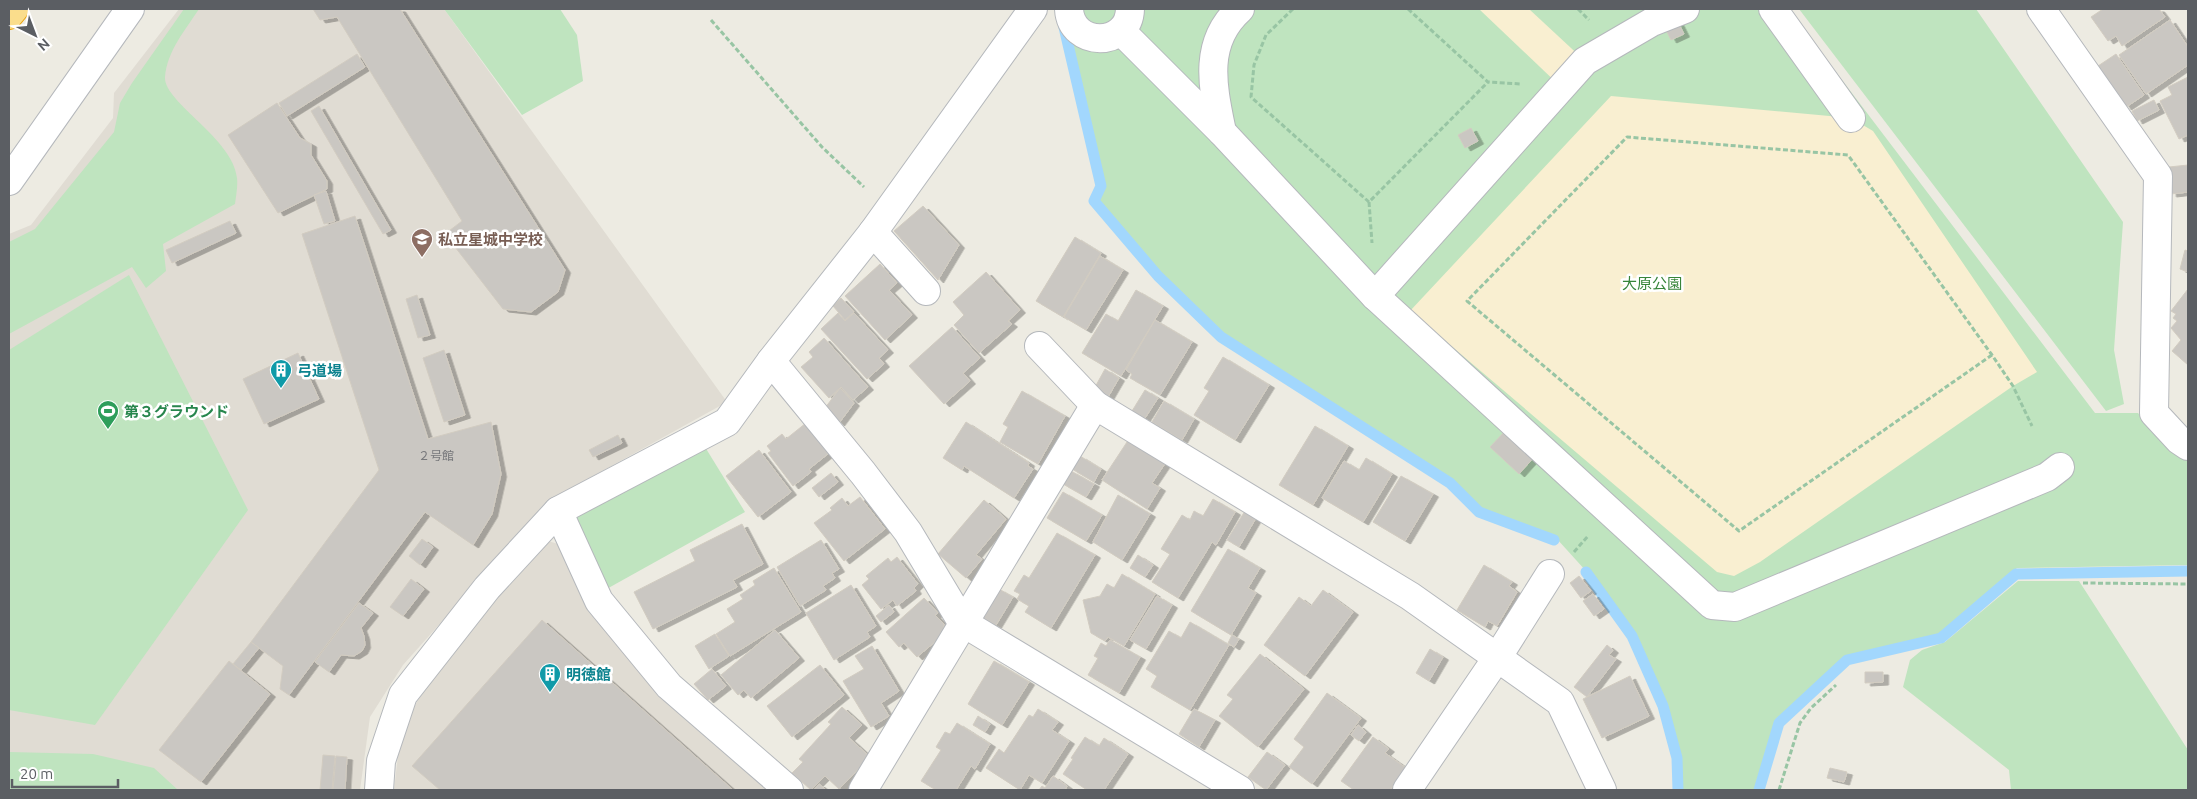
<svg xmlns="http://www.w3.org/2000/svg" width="2197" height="799" font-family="Ubuntu,'Noto Sans JP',sans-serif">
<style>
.education{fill:#e0dcd3}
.green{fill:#bfe4bf}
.sand{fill:#f9efd1}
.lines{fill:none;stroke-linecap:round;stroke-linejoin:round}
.stream{stroke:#a2d7fd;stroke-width:11}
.building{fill:#cac7c2;stroke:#d2ccc1;filter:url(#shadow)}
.minor-casing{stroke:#b5b8bc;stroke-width:30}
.highway-casing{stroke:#ea9f05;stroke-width:30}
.path{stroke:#98c5a4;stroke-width:3;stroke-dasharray:5 2.5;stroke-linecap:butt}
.minor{stroke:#fff;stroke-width:28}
.highway{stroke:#fadd8c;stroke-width:28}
.labels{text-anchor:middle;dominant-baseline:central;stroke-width:5;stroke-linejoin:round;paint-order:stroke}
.number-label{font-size:12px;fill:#77787b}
.education-label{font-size:15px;font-weight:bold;fill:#785e54;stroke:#fff;text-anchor:start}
.park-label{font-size:15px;fill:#37853a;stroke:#fff}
.culture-label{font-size:15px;font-weight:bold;fill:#0d838f;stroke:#fff;text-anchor:start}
.leisure-label{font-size:15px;font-weight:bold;fill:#27864d;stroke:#fff;text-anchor:start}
</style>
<defs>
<filter id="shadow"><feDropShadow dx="5.5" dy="3" stdDeviation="0" flood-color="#0004"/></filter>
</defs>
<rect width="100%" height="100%" fill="#edebe2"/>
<g class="education">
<path d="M179 9H444L727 402 568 490 512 543 403 665 370 717 360 790H9V234L31 225 113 118 114 93Z"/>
<path d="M548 541 565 546 588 601 608 634 666 698 772 790H394L401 729 437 668 487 601Z"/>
</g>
<g class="green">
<path d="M184 9H199C186 29 167 51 165 77 163 102 233 138 237 178 238 186 236 196 235 204L163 244 166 271 146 288 132 267 9 334V242L35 229 114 132 120 103 132 83Z"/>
<path d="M444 9H560L577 35 583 81 522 115Z"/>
<path d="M1064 9H1788L2095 413H2138L2172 450 2188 460V565L2017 568 1940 634 1845 658 1777 721 1754 790H1678L1677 758 1664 706 1633 635 1586 571 1557 539 1482 511 1453 481 1224 336 1161 275 1097 200 1104 185Z"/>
<path d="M1799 9H1976L2123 222 2114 350 2124 404 2106 411Z"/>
<path d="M129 275 248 510 95 725 9 710V350Z"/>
<path d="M705 447 745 512 603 591 571 522 575 512Z"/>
<path d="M2018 581H2079L2188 750V790H2011L2009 770 1903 687 1910 660 1922 650 1945 642Z"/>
<path d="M9 752 93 754 154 768 178 790H9Z"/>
</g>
<g class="sand">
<path d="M1479 9H1529L1585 61 1561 87Z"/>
<path d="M1611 96 1851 118 1873 131 2037 372 2013 386 1760 562 1734 576 1717 572 1410 311Z"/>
</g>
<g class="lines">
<g class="stream">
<path d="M1063 23 1101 186 1094 201 1158 276 1221 337 1450 483 1479 512 1554 540"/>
<path d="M1586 572 1632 636 1663 706 1677 758 1678 790"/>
<path d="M1759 790 1779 723 1847 660 1941 638 2016 574 2188 571"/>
</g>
</g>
<g class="building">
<path d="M313 9H400L565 270 558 292 531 312 503 309 445 234 462 221 337 17 320 20Z"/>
<path d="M2103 9H2159L2165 17 2122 46 2116 36 2108 41 2091 17Z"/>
<path d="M1677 20 1684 34 1671 40 1664 26Z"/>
<path d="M2170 20 2188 47V65L2146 94 2119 55Z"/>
<path d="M357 54 365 67 287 116 279 103Z"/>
<path d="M2116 54 2144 95 2126 107 2098 66Z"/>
<path d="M2188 77V135L2179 139 2160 101 2172 95 2168 87Z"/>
<path d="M2154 100 2159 110 2137 121 2132 111Z"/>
<path d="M277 103 300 138 311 144V155L327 181V189L278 213 228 135Z"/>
<path d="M319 106 391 230 383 234 311 111Z"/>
<path d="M1471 128 1478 141 1465 148 1458 135Z"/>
<path d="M2188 165V192L2171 194 2169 167Z"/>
<path d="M326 191 335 221 324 224 314 195Z"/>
<path d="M923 206 959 245 938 280 894 231Z"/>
<path d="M355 216 428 439 491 422 501 474 492 514 473 545 425 512 289 695 280 689 283 666 251 642 379 470 302 234Z"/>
<path d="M230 221 236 233 172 263 166 250Z"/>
<path d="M1075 237 1101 253 1063 317 1036 301Z"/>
<path d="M2185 250 2188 251V272L2180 269Z"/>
<path d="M1100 256 1123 270 1086 330 1064 317Z"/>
<path d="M880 264 897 283 889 290 912 315 885 340 845 296Z"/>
<path d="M986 272 1020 310 1008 321 1012 324 979 353 954 325 964 315 953 302Z"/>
<path d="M2188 289V365L2172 351 2181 340 2171 328 2177 321 2173 318 2176 314 2171 311Z"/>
<path d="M1136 290 1163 306 1121 376 1082 353 1106 314 1118 321Z"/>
<path d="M417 295 430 335 418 338 406 299Z"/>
<path d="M841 298 854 312 845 320 833 306Z"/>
<path d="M838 313 845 321 854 313 888 350 879 358 884 364 867 379 821 329Z"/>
<path d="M1155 320 1192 342 1160 395 1130 378 1132 374 1126 370Z"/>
<path d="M952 327 980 358 963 373 970 381 944 404 909 366Z"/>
<path d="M824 338 868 387 853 400 841 387 829 398 801 367 813 357 809 352Z"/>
<path d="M444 350 465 415 444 422 423 358Z"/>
<path d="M298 353 319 399 264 424 243 379Z"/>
<path d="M1223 357 1269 385 1235 440 1194 415 1209 391 1204 388Z"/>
<path d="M1105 369 1119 378 1108 397 1094 389Z"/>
<path d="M840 388 854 403 839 423 825 408Z"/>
<path d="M1145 390 1158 398 1145 418 1132 411Z"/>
<path d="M1022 391 1065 416 1038 464 1000 442 1008 427 1003 424Z"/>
<path d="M1164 401 1194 419 1182 440 1152 422Z"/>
<path d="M966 422 1029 463 1028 466 1033 469 1014 498 964 466 962 470 943 458Z"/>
<path d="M806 423 829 453 809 469 811 472 793 486 768 453 771 451 767 446 782 434 786 439Z"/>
<path d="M1315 426 1348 446 1313 505 1279 485Z"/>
<path d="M1507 429 1536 455 1519 474 1490 447Z"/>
<path d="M618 435 622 443 593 457 589 450Z"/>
<path d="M1129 439 1166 462 1152 483 1160 488 1147 509 1102 480Z"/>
<path d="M759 450 791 492 758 517 726 476Z"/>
<path d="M1080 456 1101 469 1094 482 1072 469Z"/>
<path d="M1366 458 1392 474 1363 522 1322 498 1344 461 1359 470Z"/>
<path d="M1071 471 1094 484 1086 497 1063 484Z"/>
<path d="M831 473 838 482 819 497 812 488Z"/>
<path d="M1401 476 1433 494 1405 541 1373 522Z"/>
<path d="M1063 492 1102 515 1086 541 1047 518Z"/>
<path d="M1118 495 1150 514 1122 560 1093 542Z"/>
<path d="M860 497 885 529 844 561 814 523 832 510 830 508 842 498 848 506Z"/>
<path d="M1213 499 1235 512 1216 545 1212 542 1178 598 1152 582 1170 554 1161 549 1182 515 1190 520 1194 511 1203 516Z"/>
<path d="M984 500 1006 519 976 555 982 559 966 578 938 554Z"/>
<path d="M1245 511 1256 518 1239 547 1227 540Z"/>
<path d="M742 524 763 564 733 580 737 587 653 629 634 592 695 561 690 550Z"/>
<path d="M1057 533 1095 555 1051 628 1025 612 1029 606 1017 599 1020 594 1014 591 1024 575 1029 578Z"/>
<path d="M422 539 433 547 420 565 409 556Z"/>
<path d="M821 540 839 569 832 573 835 578 823 586 826 590 800 606 777 567Z"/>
<path d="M1228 549 1260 568 1248 588 1256 593 1231 635 1191 611Z"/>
<path d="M1138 555 1153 565 1145 577 1130 568Z"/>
<path d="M897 557 918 584 914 588 916 591 897 606 893 600 881 609 862 585 869 579 866 576 888 558 891 562Z"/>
<path d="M1484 565 1512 582 1509 586 1517 592 1497 626 1488 621 1485 627 1457 610Z"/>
<path d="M774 568 801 612 730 656 716 634 735 622 727 609 743 599 740 595 755 585 753 581Z"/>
<path d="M1122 574 1155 594 1124 646 1108 637 1105 641 1091 633 1083 600 1100 596 1107 584 1114 588Z"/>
<path d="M1579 576 1591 591 1581 598 1570 583Z"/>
<path d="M411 579 424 589 403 616 390 607Z"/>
<path d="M851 585 876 626 867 632 870 637 834 660 806 613Z"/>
<path d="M999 589 1013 597 996 625 982 617Z"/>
<path d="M1323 590 1353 612 1305 676 1264 645 1299 597 1311 606Z"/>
<path d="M1593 594 1604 609 1594 616 1583 601Z"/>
<path d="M1157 596 1172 605 1146 649 1130 640Z"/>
<path d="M924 598 938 613 935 615 944 624 943 635 917 657 904 643 899 647 886 632Z"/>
<path d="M359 603 373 613 361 628 364 636 365 645 362 651 354 656 341 655 329 672 315 662Z"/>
<path d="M889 605 894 612 881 622 876 616Z"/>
<path d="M542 620 733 790H440L412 766Z"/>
<path d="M1190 622 1229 645 1190 710 1151 687 1157 676 1146 669 1169 631 1181 638Z"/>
<path d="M775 630 799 658 751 698 744 690 738 695 721 675Z"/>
<path d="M715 634 729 656 709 669 695 646Z"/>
<path d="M1232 635 1239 639 1234 647 1228 643Z"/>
<path d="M1110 640 1140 657 1119 693 1088 675 1098 658 1094 656 1101 643 1106 646Z"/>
<path d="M251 642 259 648 241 670 233 664Z"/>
<path d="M1607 645 1613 650 1609 655 1616 659 1587 697 1574 687Z"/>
<path d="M872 646 899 691 881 703 889 716 871 727 843 681 864 669 855 656Z"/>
<path d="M1430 649 1443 657 1429 681 1416 673Z"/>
<path d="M1260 654 1304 689 1258 747 1219 716 1233 699 1227 695Z"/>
<path d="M229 661 270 694 201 782 159 750Z"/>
<path d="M994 661 1029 682 1002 725 968 704Z"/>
<path d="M820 665 844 695 792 737 767 706Z"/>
<path d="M712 669 726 686 708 700 694 684Z"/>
<path d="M1865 672H1883V682L1865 683Z"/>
<path d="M1630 676 1649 716 1602 738 1583 699Z"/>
<path d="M1327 693 1361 718 1312 784 1289 767 1304 747 1294 739Z"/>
<path d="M842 707 862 725 849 738 870 757 839 789 825 776 811 790 792 773 803 762 799 759 831 724 828 722Z"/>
<path d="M1038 709 1058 722 1052 730 1069 741 1042 783 1029 775 1020 790 986 768 999 749 1004 753 1029 715 1033 717Z"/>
<path d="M1194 709 1215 720 1199 747 1179 734Z"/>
<path d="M978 716 990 724 985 732 973 725Z"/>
<path d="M957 723 990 744 975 769 971 766 956 790H936L921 781 941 750 936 747 945 732 950 734Z"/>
<path d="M1358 725 1366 732 1359 741 1351 735Z"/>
<path d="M1085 737 1099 746 1104 738 1128 754 1104 790H1087L1063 774 1073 759 1071 758Z"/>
<path d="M1373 737 1389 749 1385 753 1406 768 1390 790H1354L1341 781Z"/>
<path d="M1267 752 1285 765 1266 790 1248 777Z"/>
<path d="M323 755 335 756 332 790H320Z"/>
<path d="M336 756 347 757 345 790H333Z"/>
<path d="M1830 768 1847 772 1844 782 1827 778Z"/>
<path d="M1053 776 1067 786 1065 790H1039L1042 786 1045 788Z"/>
<path d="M819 784 826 790H814Z"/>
</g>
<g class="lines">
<g class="minor-casing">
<g id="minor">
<path d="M1069 9C1071 48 1129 48 1130 9"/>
<path d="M1773 9 1851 118"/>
<path d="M2041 9 2158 176 2154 413 2179 440 2188 446"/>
<path d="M1121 31 1222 132 1375 296 1712 605 1735 607 2047 477 2060 467"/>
<path d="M1222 132C1213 88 1202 43 1240 9"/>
<path d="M9 181 130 9"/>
<path d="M873 232 926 291"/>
<path d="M1375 296 1585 61 1652 22 1685 9"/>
<path d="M1039 346 1095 405"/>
<path d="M771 361 863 473 908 532 962 622 1240 790"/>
<path d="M558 511 599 601 669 686 789 790"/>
<path d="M379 790 381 761 403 695 487 588 558 511 727 422 771 361 873 232 1033 9"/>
<path d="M863 790 1095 405 1410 596 1560 702 1602 790"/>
<path d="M1407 790 1497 658 1550 574"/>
</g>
</g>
<g class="highway-casing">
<path id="highway" d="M9 15 14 9"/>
</g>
<g class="path">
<path d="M1293 9 1266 35 1254 65 1251 97 1369 202 1488 82"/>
<path d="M1408 9 1488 82 1521 84"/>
<path d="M1578 9 1589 20"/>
<path d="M711 20 822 147 864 187"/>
<path d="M1369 202 1372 243"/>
<path d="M1992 355 1739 531 1467 301 1627 137 1848 155 1992 355 2013 386 2032 426"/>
<path d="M1574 552 1588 536"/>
<path d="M2083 583 2188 584"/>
<path d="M1779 790 1800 723 1811 708 1836 685"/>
</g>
<use href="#minor" class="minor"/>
<use href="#highway" class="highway"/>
</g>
<defs>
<g id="school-pin" transform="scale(1.125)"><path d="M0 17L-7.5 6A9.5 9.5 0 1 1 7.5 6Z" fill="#8d6e63" stroke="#fff"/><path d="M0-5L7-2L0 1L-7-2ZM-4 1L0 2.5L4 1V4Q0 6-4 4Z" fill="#fff"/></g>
<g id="building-pin" transform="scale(1.125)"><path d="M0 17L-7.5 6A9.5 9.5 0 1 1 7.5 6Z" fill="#0f9aa8" stroke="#fff"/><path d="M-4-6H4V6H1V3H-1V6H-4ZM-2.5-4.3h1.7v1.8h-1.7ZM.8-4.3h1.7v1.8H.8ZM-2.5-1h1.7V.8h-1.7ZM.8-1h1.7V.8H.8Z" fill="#fff"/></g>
<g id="stadium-pin" transform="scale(1.125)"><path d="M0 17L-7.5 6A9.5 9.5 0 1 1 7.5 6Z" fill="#2e9e5b" stroke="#fff"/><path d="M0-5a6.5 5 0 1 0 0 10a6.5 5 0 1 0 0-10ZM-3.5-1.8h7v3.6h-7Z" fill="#fff"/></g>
</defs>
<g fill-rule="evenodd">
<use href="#school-pin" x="422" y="239"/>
<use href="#building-pin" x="281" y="370"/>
<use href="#stadium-pin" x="108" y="411"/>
<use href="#building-pin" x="550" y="674"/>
</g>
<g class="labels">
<g class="number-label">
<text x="436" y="455">２号館</text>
</g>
<g class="education-label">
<text x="438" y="239">私立星城中学校</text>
</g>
<g class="park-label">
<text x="1652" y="283">大原公園</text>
</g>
<g class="culture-label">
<text x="297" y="370">弓道場</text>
<text x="566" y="674">明徳館</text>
</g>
<g class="leisure-label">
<text x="124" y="411">第３グラウンド</text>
</g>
</g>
<rect width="2197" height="799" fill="none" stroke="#5b5e63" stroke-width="20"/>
<g transform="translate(35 35) rotate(138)" stroke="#ffffff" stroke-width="4" paint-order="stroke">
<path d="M0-4L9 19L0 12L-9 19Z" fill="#5b5e63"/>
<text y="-8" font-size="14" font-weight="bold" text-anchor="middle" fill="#5b5e63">N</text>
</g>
<path d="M12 779v8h106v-8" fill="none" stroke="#5b5e63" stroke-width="2.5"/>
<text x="20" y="779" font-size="15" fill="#5b5e63" stroke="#ffffff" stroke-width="4" paint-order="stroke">20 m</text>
</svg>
